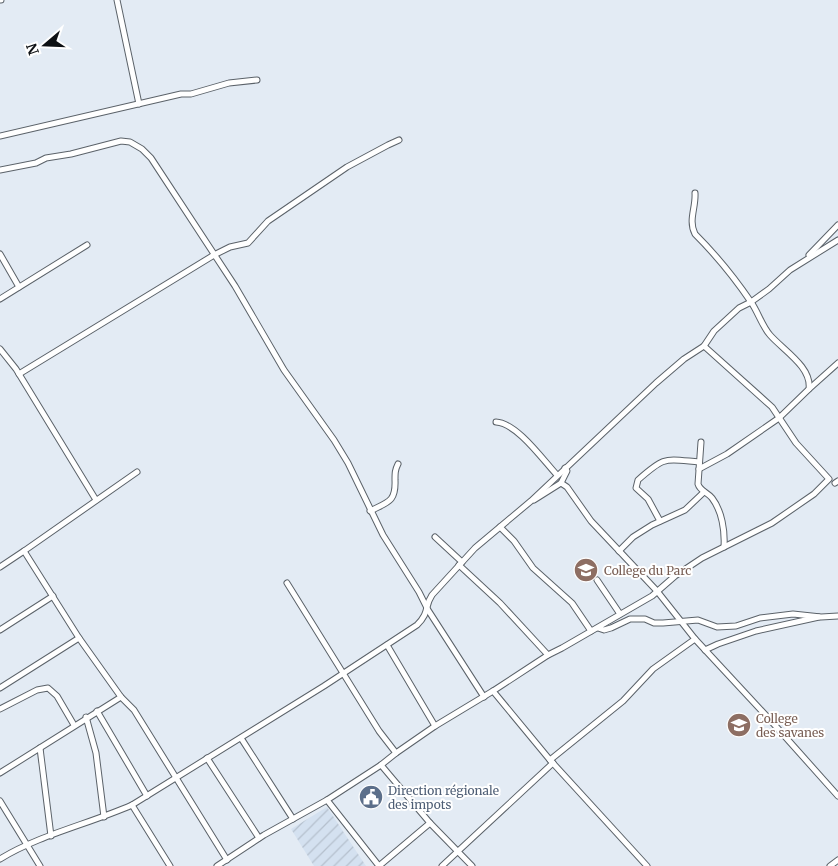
<svg xmlns="http://www.w3.org/2000/svg" width="838" height="866" font-family="Merriweather,serif">
<style>
.industrial{fill:url(#industrial-furrows)}
.lines{fill:none;stroke-linecap:round;stroke-linejoin:round}
.street-casing{stroke:#5b6269;stroke-width:7}
.street{stroke:#fff;stroke-width:5}
.labels{text-anchor:middle;dominant-baseline:central;stroke-width:4;stroke-linejoin:round;paint-order:stroke}
.education-label{font-size:12px;fill:#785e54;stroke:#fff;text-anchor:start}
.service-label{font-size:12px;fill:#4e5e75;stroke:#fff;text-anchor:start}
</style>
<defs>
<pattern id="industrial-furrows" width="10" height="10" patternUnits="userSpaceOnUse" patternTransform="scale(1.25)"><rect width="10" height="10" fill="#d4e1f0"/><path d="M-1 1l2-2M0 10L10 0M9 11l2-2" fill="none" stroke="#b5c0cd"/></pattern>
</defs>
<rect width="100%" height="100%" fill="#e3ebf4"/>
<path class="industrial" d="M327 807 366 866H314L291 829Z"/>
<g class="lines">
<g class="street-casing">
<g id="street">
<path d="M0 0H1"/>
<path d="M117 0 139 104"/>
<path d="M0 136 181 94H191L229 83 257 80"/>
<path d="M0 170 36 163 46 158 71 154 121 141 130 142 142 149 151 158 235 286 284 370 334 440 348 463 383 535 419 592 428 610 484 697"/>
<path d="M695 193C696 208 688 220 695 234 716 255 734 277 751 302 758 312 762 326 770 335 783 350 812 367 809 389L779 418 727 454 699 469"/>
<path d="M0 254 19 287"/>
<path d="M809 255 838 225"/>
<path d="M0 299 87 245"/>
<path d="M0 349 16 369 96 500"/>
<path d="M19 374 214 255 230 247 248 243 268 221 347 167 388 145 399 140"/>
<path d="M809 389 838 363"/>
<path d="M496 422C517 423 543 460 557 475"/>
<path d="M701 442 698 484C700 491 707 492 712 498 722 511 725 531 724 547"/>
<path d="M561 483 567 471 565 468"/>
<path d="M835 483 838 481"/>
<path d="M534 500 561 483 567 487 591 521 657 591 695 639 772 722 838 796"/>
<path d="M370 511C388 502 396 502 395 480 395 473 395 470 398 464"/>
<path d="M660 521 648 499 636 488 638 480C665 456 664 459 699 462"/>
<path d="M500 527 514 541 533 568 572 603 591 631"/>
<path d="M435 537 462 562"/>
<path d="M24 551 137 472"/>
<path d="M619 551 633 537 652 525 685 510 704 492"/>
<path d="M459 565 500 603 548 655"/>
<path d="M0 567 24 551 79 638 121 697 134 710 227 860"/>
<path d="M597 580 620 614"/>
<path d="M287 583 379 731 396 753"/>
<path d="M598 628 604 630 611 628 630 619H645L654 623H663L698 620 717 627 736 626 760 618 793 614 821 617 838 616"/>
<path d="M0 630 53 596"/>
<path d="M387 645 435 726"/>
<path d="M705 650 718 644 756 631 819 617"/>
<path d="M0 688 79 638"/>
<path d="M493 691 550 760 647 866"/>
<path d="M0 709 37 690 48 688 57 696 74 725"/>
<path d="M97 711 147 796"/>
<path d="M86 717 96 753 104 817"/>
<path d="M241 738 293 819"/>
<path d="M40 748 51 836"/>
<path d="M207 758 259 838"/>
<path d="M550 760 623 701 653 669 695 639"/>
<path d="M381 765 430 823 472 866"/>
<path d="M0 773 121 697"/>
<path d="M327 800 379 866"/>
<path d="M0 801 40 866"/>
<path d="M132 805 170 866"/>
<path d="M0 859C39 835 89 824 132 805L324 686 417 625C430 612 424 607 432 595L475 548 531 501 656 383 684 359 704 346 714 331 739 308 751 302 769 289 790 270 838 240"/>
<path d="M217 866 264 835 327 800 381 765 396 753 435 726 493 691 548 655 562 648 652 596 675 576 702 558 772 523 814 494 829 479 796 443 772 407 704 346"/>
<path d="M379 866 430 823"/>
<path d="M442 866 553 763"/>
<path d="M830 866 838 860"/>
</g>
</g>
<use href="#street" class="street"/>
</g>
<defs>
<g id="university-disc" transform="scale(1.25)"><circle r="9.5" fill="#8d6e63" stroke="#fff"/><path d="M0-5L7-2L0 1L-7-2ZM-4 1L0 2.5L4 1V4Q0 6-4 4Z" fill="#fff"/></g>
<g id="civic-disc" transform="scale(1.25)"><circle r="9.5" fill="#5c6f8a" stroke="#fff"/><path d="M-.6-6.5H3V-4.5H.6V-3L4-1V1h2V6H-6V1h2V-1L-.6-3ZM-1.2 2.5V6h2.4V2.5Z" fill="#fff"/></g>
</defs>
<g fill-rule="evenodd">
<use href="#university-disc" x="586" y="570"/>
<use href="#university-disc" x="739" y="725"/>
<use href="#civic-disc" x="371" y="797"/>
</g>
<g class="labels">
<g class="education-label">
<text x="604" y="570">College du Parc</text>
<text x="756" y="718">College<tspan x="756" dy="14">des savanes</tspan></text>
</g>
<g class="service-label">
<text x="388" y="790">Direction régionale<tspan x="388" dy="14">des impots</tspan></text>
</g>
</g>
<g transform="translate(45 45) rotate(251)" stroke="#ffffff" stroke-width="4" paint-order="stroke">
<path d="M0-4L9 19L0 12L-9 19Z" fill="#0e1114"/>
<text y="-8" font-size="14" font-weight="bold" text-anchor="middle" fill="#0e1114">N</text>
</g>
</svg>
